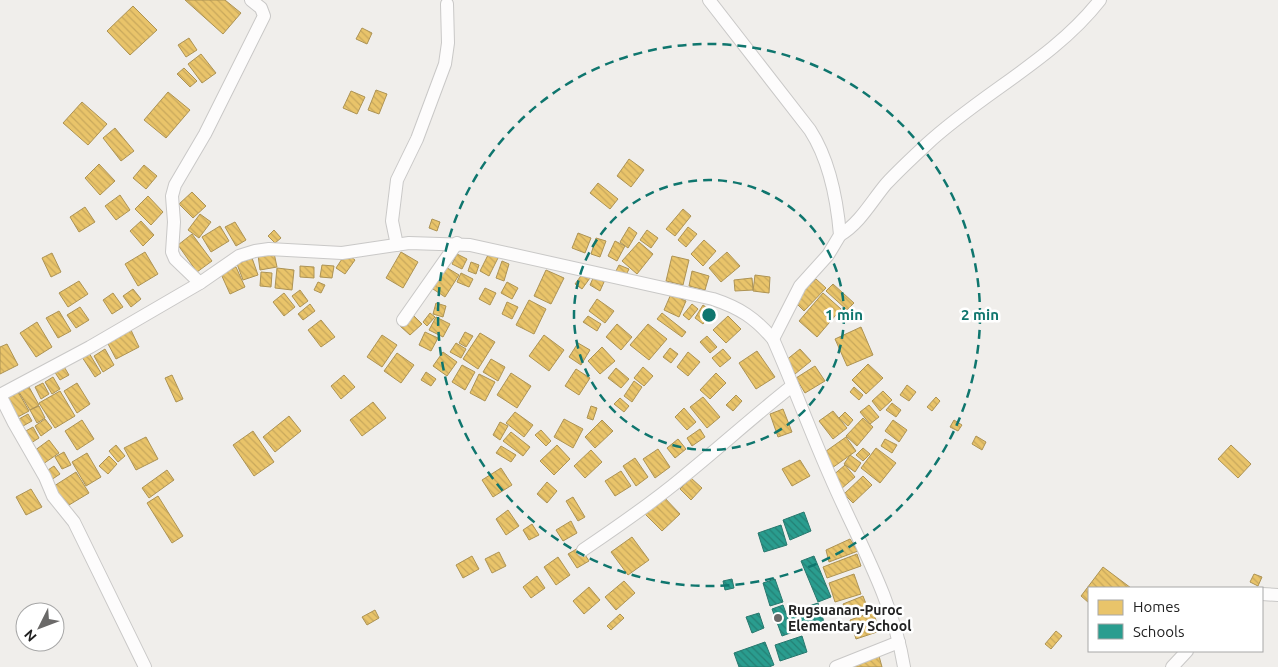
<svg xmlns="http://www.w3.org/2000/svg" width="1278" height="667" font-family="Ubuntu,sans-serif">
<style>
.homes{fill:url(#homes-back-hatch);stroke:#ad9354}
.schools{fill:url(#schools-back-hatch);stroke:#28786e}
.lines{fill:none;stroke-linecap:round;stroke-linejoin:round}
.minor-casing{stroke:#c9c8c7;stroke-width:14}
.minor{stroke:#fdfcfc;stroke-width:12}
.ring{fill:none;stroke:#0f766e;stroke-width:2.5;stroke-dasharray:9 6}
.poi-dot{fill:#6a6968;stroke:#fff;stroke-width:2}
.labels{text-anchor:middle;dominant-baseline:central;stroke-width:5;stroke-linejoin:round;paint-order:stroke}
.poi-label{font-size:14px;font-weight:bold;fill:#222;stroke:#fff;text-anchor:start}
.centre{fill:#0f766e;stroke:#fff;stroke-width:2.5}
.ring-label{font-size:15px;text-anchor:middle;font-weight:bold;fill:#0f766e;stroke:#fff;stroke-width:5;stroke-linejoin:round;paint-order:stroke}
</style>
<defs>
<pattern id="homes-back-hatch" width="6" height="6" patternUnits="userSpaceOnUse" patternTransform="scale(1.25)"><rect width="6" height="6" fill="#e9c46a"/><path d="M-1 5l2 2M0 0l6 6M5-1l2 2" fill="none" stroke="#c8a85c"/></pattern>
<pattern id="schools-back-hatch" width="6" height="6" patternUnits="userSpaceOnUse" patternTransform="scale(1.25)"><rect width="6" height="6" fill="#2a9d8f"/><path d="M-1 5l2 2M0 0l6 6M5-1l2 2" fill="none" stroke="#248074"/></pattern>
</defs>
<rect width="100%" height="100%" fill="#f0eeeb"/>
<g class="homes">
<path d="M185 0H225L241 13 223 34Z"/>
<path d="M133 6 157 30 130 55 107 31Z"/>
<path d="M362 28 372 33 367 44 356 39Z"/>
<path d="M189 38 197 50 186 57 178 45Z"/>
<path d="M201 54 216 73 202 83 188 64Z"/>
<path d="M184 68 197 81 190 87 177 74Z"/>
<path d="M376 90 387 94 379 114 368 110Z"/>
<path d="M351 91 365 97 357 114 343 108Z"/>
<path d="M168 92 190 110 166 138 144 120Z"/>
<path d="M82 102 107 124 88 145 63 123Z"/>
<path d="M115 128 134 151 121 161 103 138Z"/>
<path d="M629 159 644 170 631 187 617 176Z"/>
<path d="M99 164 115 181 100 195 85 178Z"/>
<path d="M144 165 157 176 146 189 133 178Z"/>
<path d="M598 183 618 199 610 209 590 193Z"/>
<path d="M192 192 206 206 193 218 179 204Z"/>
<path d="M120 195 130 210 116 220 105 206Z"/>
<path d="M148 196 163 212 151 225 135 209Z"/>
<path d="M85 207 95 222 79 232 70 217Z"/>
<path d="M683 209 691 216 675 236 666 229Z"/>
<path d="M200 214 211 222 199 238 188 230Z"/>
<path d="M432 219 440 222 437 231 429 228Z"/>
<path d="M141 221 154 235 143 246 130 231Z"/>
<path d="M235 222 246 240 236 246 225 227Z"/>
<path d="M220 226 229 241 211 252 202 237Z"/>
<path d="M629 227 637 233 628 248 620 242Z"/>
<path d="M688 227 697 234 686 247 678 240Z"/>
<path d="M274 230 281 238 275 243 268 236Z"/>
<path d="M647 230 658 238 651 248 640 240Z"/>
<path d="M578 233 591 238 585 253 572 248Z"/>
<path d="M192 234 212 261 197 272 178 245Z"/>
<path d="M596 238 606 241 600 257 591 254Z"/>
<path d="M704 240 716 251 703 266 691 254Z"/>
<path d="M615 241 625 246 617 261 608 256Z"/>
<path d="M639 242 653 254 637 274 622 261Z"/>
<path d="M145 252 158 274 138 286 125 264Z"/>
<path d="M401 252 418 262 403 288 386 278Z"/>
<path d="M727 252 740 266 721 282 709 268Z"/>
<path d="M52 253 61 272 51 277 42 258Z"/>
<path d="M274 253 277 267 260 270 258 255Z"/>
<path d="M346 253 355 260 345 274 336 268Z"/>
<path d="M489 253 498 258 489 276 480 271Z"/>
<path d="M457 254 467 259 462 269 452 264Z"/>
<path d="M672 256 689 260 683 285 666 281Z"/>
<path d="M252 258 258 275 243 280 237 264Z"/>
<path d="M502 261 509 264 504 281 496 278Z"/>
<path d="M471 262 479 265 476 274 468 271Z"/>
<path d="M322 265 334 266 332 278 320 277Z"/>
<path d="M619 265 629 269 626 275 616 271Z"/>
<path d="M300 266 314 267V278L300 277Z"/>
<path d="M444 266 459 275 445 297 430 287Z"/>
<path d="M236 267 245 287 230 294 221 274Z"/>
<path d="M277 268 294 270 292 290 275 288Z"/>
<path d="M546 270 564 278 551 304 534 296Z"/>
<path d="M692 271 709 276 705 290 689 286Z"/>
<path d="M261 272 272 273 271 287 260 286Z"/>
<path d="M461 273 473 279 469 287 457 282Z"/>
<path d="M583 273 590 278 582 289 575 284Z"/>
<path d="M755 275 770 277 769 293 753 291Z"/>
<path d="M594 276 604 282 600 291 590 285Z"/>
<path d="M752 278 753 290 735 291 734 280Z"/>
<path d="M816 279 826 288 804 311 794 301Z"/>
<path d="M79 281 88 294 68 307 59 293Z"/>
<path d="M318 282 325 285 321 293 314 290Z"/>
<path d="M507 282 518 288 512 299 501 293Z"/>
<path d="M833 284 854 303 847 310 826 291Z"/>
<path d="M485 288 496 293 490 305 479 299Z"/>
<path d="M133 289 141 299 131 307 123 296Z"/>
<path d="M300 290 308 301 300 307 292 296Z"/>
<path d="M113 293 123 307 112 314 103 300Z"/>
<path d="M284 293 295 307 284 316 273 302Z"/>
<path d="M823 293 841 309 817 337 799 321Z"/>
<path d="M671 294 686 301 679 317 664 310Z"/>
<path d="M597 299 614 311 605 323 589 311Z"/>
<path d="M529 300 546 309 534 334 516 325Z"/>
<path d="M507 302 518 307 512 319 502 314Z"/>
<path d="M436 303 446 306 443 317 433 314Z"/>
<path d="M310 304 315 311 303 320 298 314Z"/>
<path d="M692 304 698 309 689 320 683 315Z"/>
<path d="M703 305 712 311 703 324 695 318Z"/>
<path d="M80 307 89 320 76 328 67 315Z"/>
<path d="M59 311 71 331 58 338 46 318Z"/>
<path d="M430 313 435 317 427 326 423 322Z"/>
<path d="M662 313 686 332 682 337 657 319Z"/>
<path d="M412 314 422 324 410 335 400 326Z"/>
<path d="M588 316 601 324 597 331 583 322Z"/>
<path d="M728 316 741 329 726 343 713 330Z"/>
<path d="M436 317 450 324 443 337 429 330Z"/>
<path d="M321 320 335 337 321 347 308 330Z"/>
<path d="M37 322 52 347 36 357 20 333Z"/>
<path d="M617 324 632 337 621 350 606 337Z"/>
<path d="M648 324 667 339 649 360 630 345Z"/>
<path d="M861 327 873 355 847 366 835 339Z"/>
<path d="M130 328 139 347 116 359 106 340Z"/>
<path d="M425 332 438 338 431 351 419 345Z"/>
<path d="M465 332 473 336 466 347 459 343Z"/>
<path d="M480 333 495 342 478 369 463 359Z"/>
<path d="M382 335 397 345 382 367 367 357Z"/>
<path d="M544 335 564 350 549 371 529 356Z"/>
<path d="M707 336 717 347 710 353 700 342Z"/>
<path d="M456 343 466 349 461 358 450 352Z"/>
<path d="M578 343 590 350 581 365 569 357Z"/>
<path d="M7 344 18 365 0 374V347Z"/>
<path d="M602 347 615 361 600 374 588 361Z"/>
<path d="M670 348 678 354 671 363 663 357Z"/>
<path d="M105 349 114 365 103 372 94 356Z"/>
<path d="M723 349 731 358 720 367 712 358Z"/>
<path d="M800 349 811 361 795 374 785 361Z"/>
<path d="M757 351 775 377 756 389 739 363Z"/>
<path d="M443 352 457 362 447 376 433 366Z"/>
<path d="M688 352 700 362 688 376 677 367Z"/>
<path d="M89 353 101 373 95 377 82 357Z"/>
<path d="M397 353 414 365 401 383 384 371Z"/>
<path d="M491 359 505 367 498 381 483 372Z"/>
<path d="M868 364 883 378 866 394 852 380Z"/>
<path d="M63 365 69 375 60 380 54 371Z"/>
<path d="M462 365 475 372 465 390 452 382Z"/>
<path d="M815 366 825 381 805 393 796 378Z"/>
<path d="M643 367 653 376 644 386 634 378Z"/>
<path d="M616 368 629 379 621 388 608 378Z"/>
<path d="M576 369 590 378 579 395 565 386Z"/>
<path d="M426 372 436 379 431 386 421 380Z"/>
<path d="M511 373 531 386 517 408 497 395Z"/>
<path d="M716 373 726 383 710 399 700 390Z"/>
<path d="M479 374 495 382 485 401 470 393Z"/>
<path d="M172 375 183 399 176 402 165 378Z"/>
<path d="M344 375 355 387 341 399 331 386Z"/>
<path d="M53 377 60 389 52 394 45 382Z"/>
<path d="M634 381 642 387 632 402 624 396Z"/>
<path d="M43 383 49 394 41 399 35 387Z"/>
<path d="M77 383 90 404 77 413 64 391Z"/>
<path d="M907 385 916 392 909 401 900 395Z"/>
<path d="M29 387 39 405 30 410 19 392Z"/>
<path d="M854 387 863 395 859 400 850 392Z"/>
<path d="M17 390 29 411 14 419 3 398Z"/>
<path d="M60 391 75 416 55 428 39 403Z"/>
<path d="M883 391 892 400 880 411 872 401Z"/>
<path d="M736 395 742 401 733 411 726 405Z"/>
<path d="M703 397 720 417 707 428 690 407Z"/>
<path d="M936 397 940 401 932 411 927 407Z"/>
<path d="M620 398 629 406 624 412 614 404Z"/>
<path d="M373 402 386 418 362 436 350 420Z"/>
<path d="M892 403 901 410 896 417 886 410Z"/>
<path d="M869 405 879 417 870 424 860 412Z"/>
<path d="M39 406 45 418 37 423 30 410Z"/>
<path d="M591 406 597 408 593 420 587 418Z"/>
<path d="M684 408 696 422 687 430 675 417Z"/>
<path d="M783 409 792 432 778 437 770 414Z"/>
<path d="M833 411 847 428 833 439 819 421Z"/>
<path d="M515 412 533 425 524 437 506 423Z"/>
<path d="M845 412 853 420 848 426 839 418Z"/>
<path d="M28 414 32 421 23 426 19 419Z"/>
<path d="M289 416 301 431 275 452 263 437Z"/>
<path d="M863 418 873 427 857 446 846 436Z"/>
<path d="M45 419 52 428 41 436 35 426Z"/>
<path d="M564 419 583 429 573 448 554 437Z"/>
<path d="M82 420 94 439 77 450 65 431Z"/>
<path d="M602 420 613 431 595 448 585 437Z"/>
<path d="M893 420 907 430 899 442 885 431Z"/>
<path d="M954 420 962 425 958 431 950 427Z"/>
<path d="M500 422 508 426 500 440 493 435Z"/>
<path d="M33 427 39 438 31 443 24 432Z"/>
<path d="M700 429 705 437 692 446 687 438Z"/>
<path d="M541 430 551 441 546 446 535 435Z"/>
<path d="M253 431 274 462 254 476 233 445Z"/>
<path d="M511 432 530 447 523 456 503 441Z"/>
<path d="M976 436 986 442 982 450 972 444Z"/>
<path d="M146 437 158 459 136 470 124 448Z"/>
<path d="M846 437 856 451 832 468 822 454Z"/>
<path d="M678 439 686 449 675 458 667 448Z"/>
<path d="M885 439 897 445 892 453 881 446Z"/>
<path d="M49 440 59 453 43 464 34 451Z"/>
<path d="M116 445 125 456 118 462 109 451Z"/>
<path d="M557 445 570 459 554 475 540 461Z"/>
<path d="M1231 445 1251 464 1238 478 1218 459Z"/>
<path d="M501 446 516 455 511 462 496 453Z"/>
<path d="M863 448 870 454 863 461 856 455Z"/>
<path d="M876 448 896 463 880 483 861 468Z"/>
<path d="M658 449 670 467 655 478 643 459Z"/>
<path d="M591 450 602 462 585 478 574 466Z"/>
<path d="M64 452 71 465 62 469 55 457Z"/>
<path d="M87 453 101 477 86 486 72 462Z"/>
<path d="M850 455 861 463 855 472 844 464Z"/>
<path d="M109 456 117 464 108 474 99 466Z"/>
<path d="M635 458 648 477 636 486 623 466Z"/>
<path d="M800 460 810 476 792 486 782 469Z"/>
<path d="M845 465 855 477 841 489 831 477Z"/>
<path d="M54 466 60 474 51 480 45 472Z"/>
<path d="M501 468 512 485 493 497 482 480Z"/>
<path d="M167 470 174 480 149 498 142 488Z"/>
<path d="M621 471 631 486 615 496 605 481Z"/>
<path d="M76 472 89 493 64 508 51 488Z"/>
<path d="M863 476 872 485 853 503 844 494Z"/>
<path d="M691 478 702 488 691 500 680 489Z"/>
<path d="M547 482 557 491 547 503 537 494Z"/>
<path d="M31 489 42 507 26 515 16 497Z"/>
<path d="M662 495 680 514 662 531 643 512Z"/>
<path d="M158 496 183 536 172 543 147 503Z"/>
<path d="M573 497 585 517 578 521 566 501Z"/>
<path d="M508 510 519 526 506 535 496 519Z"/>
<path d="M571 521 577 533 563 541 556 530Z"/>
<path d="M532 524 539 535 529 540 523 530Z"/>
<path d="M632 537 649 560 628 575 611 552Z"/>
<path d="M850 539 858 551 829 562 826 550Z"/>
<path d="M580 547 589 561 577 568 568 554Z"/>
<path d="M499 552 506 566 492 573 485 559Z"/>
<path d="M857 554 861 566 827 578 823 567Z"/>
<path d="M472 556 479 569 463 578 456 565Z"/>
<path d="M558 557 570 575 556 585 544 567Z"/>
<path d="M1103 567 1131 588H1089V603L1081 596Z"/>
<path d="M854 574 861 594 835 602 829 583Z"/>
<path d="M1254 574 1262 577 1258 586 1250 582Z"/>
<path d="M537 576 545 588 531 598 523 587Z"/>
<path d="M624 581 635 593 616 610 605 597Z"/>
<path d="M589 587 600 600 584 614 573 601Z"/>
<path d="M863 596 868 609 848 617 843 604Z"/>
<path d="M375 610 379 618 367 625 362 617Z"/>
<path d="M873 612 880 631 856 639 850 620Z"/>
<path d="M620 614 624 618 611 630 607 626Z"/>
<path d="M1056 631 1062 636 1051 649 1045 644Z"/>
<path d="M879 656 882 667H854L853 661Z"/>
</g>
<g class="schools">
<path d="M804 512 811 531 790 540 783 520Z"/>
<path d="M781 525 787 545 764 552 758 533Z"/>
<path d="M814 556 831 597 818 602 801 561Z"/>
<path d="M732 579 734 588 725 590 723 581Z"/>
<path d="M775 579 783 602 770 606 763 583Z"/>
<path d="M818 603 824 622 796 631 790 612Z"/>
<path d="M783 605 793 632 782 636 772 609Z"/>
<path d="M759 613 764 628 752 633 746 617Z"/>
<path d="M802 636 807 652 780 661 775 645Z"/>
<path d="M765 642 774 665 769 667H739L734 653Z"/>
</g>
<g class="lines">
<g class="minor-casing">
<g id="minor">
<path d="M709 0 810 130C830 161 837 199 840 235L828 255 800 286 773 339"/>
<path d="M840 235C860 223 871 202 886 184 899 170 913 157 927 144 982 93 1054 59 1100 0"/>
<path d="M397 245 392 221 397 180 417 139 445 64 448 43 447 4"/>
<path d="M200 283 175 259 172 252 174 222 172 196 175 185 205 134 264 16 261 8 251 0"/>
<path d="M403 320 457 243"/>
<path d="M583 550C617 527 652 503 683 477 720 447 755 415 792 386"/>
<path d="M1262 594 1278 595"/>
<path d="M145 667 74 522 53 496 45 477 14 423 0 395 90 347 200 283 239 256 255 251 269 249 342 253 409 243 470 245 713 299C740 308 755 318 773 339 793 384 810 431 830 476 857 539 893 599 904 667"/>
<path d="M836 667 899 642"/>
<path d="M1172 667 1187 651"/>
</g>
</g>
<use href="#minor" class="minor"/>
</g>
<g class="ring">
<circle cx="709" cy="315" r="135"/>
<circle cx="709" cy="315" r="271"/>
</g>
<circle class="poi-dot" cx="778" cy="618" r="5"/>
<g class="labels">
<g class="poi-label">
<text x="788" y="610">Rugsuanan-Puroc<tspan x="788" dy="16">Elementary School</tspan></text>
</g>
</g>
<circle cx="709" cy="315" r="8" class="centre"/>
<g class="ring-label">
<text x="844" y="320">1 min</text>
<text x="980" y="320">2 min</text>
</g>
<rect x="1088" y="587" width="175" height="65" fill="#ffffff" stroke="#a7a7a7"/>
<rect x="1098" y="600" width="25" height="15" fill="#e9c46a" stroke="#a7a7a7"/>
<text x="1133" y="612" font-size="15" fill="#222222">Homes</text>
<rect x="1098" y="624" width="25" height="15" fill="#2a9d8f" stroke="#a7a7a7"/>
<text x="1133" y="637" font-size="15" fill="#222222">Schools</text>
<g transform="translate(40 627) rotate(228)"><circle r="24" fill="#ffffff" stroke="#a7a7a7"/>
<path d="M0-4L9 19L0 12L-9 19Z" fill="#6a6968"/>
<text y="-8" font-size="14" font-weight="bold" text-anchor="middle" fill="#222222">N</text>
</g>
</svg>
